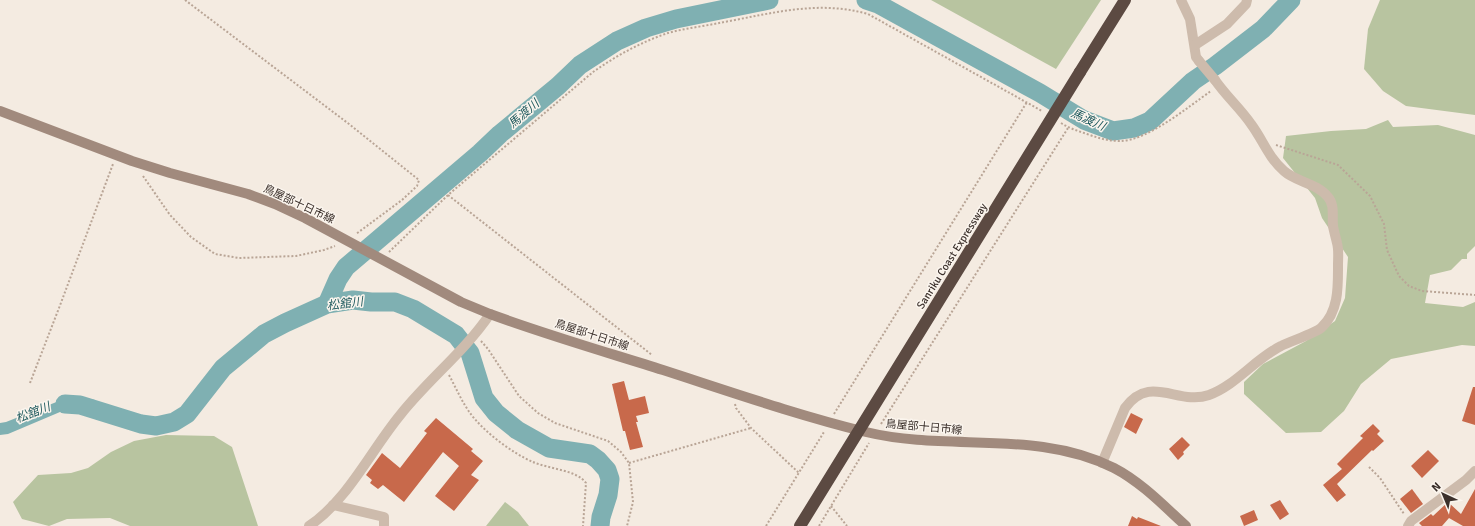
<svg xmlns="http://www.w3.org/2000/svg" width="1475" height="526" font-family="Signika,'Noto Sans JP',sans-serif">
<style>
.green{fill:#b8c4a0}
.water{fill:#7fb0b2}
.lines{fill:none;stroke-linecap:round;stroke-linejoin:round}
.river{stroke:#7fb0b2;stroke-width:19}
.building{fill:#c8694b}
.path{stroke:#b9a596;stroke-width:2;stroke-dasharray:2 2;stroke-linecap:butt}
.minor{stroke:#cdbbac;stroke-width:10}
.tertiary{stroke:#cdbbac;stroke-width:10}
.secondary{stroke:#a18a7d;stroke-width:10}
.motorway{stroke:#5c4a42;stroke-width:12}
.motorway-bridge{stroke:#5c4a42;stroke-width:12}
.labels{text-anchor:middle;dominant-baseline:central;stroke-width:3;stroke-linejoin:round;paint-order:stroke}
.street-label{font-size:11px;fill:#3b302b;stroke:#fbf5ee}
.water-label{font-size:12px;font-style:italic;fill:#1f5a5e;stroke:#fbf5ee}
</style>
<rect width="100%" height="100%" fill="#f4ebe1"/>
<g class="green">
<path d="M931 0H1101L1056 69Z"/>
<path d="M1380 0H1475V115L1406 106 1383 91 1364 69 1368 29Z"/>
<path d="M1388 120 1393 127 1438 125 1475 135V246L1467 254V259H1462L1451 270 1430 275 1425 303 1463 307 1475 302V346L1462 345 1391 359 1361 384 1344 411 1321 432 1286 433 1244 394V382L1263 364 1306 341 1335 321 1345 298 1348 257 1322 218 1315 198 1283 158 1286 136 1331 131 1366 129Z"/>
<path d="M166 435 214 436 232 447 258 526H130L110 518 67 519 49 526 22 519 13 502 38 475 71 473 88 468 111 452 134 441Z"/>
<path d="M505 502 518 512 529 526H486Z"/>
</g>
<path class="water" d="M86 398 95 400 89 413 73 409 60 412 8 434 0 435V423L6 422 59 401Z"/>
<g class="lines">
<g class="river">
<path d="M866 0 878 4 918 26 1040 93 1084 120 1113 131 1134 128 1150 121 1193 81 1215 66 1263 29 1291 0"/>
<path d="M327 304 338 279 346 267 480 153 500 134 558 86 580 65 617 41 646 28 676 19 769 0"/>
<path d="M65 404 80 405 141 424 156 426 174 422 187 414 223 368 264 334 285 323 327 304 353 300 371 302H395L413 309 456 335 470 353 484 398 496 413 517 430 549 448 590 454 598 460 607 470 610 479 608 495 601 517 600 526"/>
</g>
</g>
<g class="building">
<path d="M624 381 629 400 645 396 649 413 636 416 638 422H636L643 447 630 450 625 431H623L612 384Z"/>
<path d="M1473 387H1475V425L1462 421Z"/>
<path d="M1131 413 1143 419 1136 434 1124 427Z"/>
<path d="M436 418 473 449 471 451 483 461 471 475 479 480 454 511 435 496 459 466 443 452 404 502 383 485 378 489 370 483 372 480 366 475 382 453 400 468 427 433 424 431Z"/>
<path d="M1373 424 1380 431 1377 434 1384 441 1373 451 1372 450 1337 484 1346 495 1337 502 1323 485 1342 469 1337 464 1363 438 1360 436Z"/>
<path d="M1182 437 1190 445 1183 452 1184 454 1178 460 1169 449Z"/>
<path d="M1428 450 1439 461 1422 478 1411 466Z"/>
<path d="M1412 489 1423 504 1411 513 1400 499Z"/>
<path d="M1475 489V526H1463L1449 518 1442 526H1422L1419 523 1431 514 1433 516 1448 502 1461 514Z"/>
<path d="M1280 500 1289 514 1280 520 1270 505Z"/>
<path d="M1254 510 1258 520 1244 526 1240 516Z"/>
<path d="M1132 516 1137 519 1138 517 1161 526H1128Z"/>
</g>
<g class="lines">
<g class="path">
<path d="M185 0 349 124 419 180 417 186 402 200 356 234"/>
<path d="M1061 123C1069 128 1078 131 1087 134 1098 138 1108 141 1120 141 1147 141 1188 107 1211 91"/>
<path d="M1276 145 1338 165 1370 196 1384 224 1387 250 1399 276 1409 286 1422 291 1475 295"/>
<path d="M143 176 170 215 191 237 215 254 239 258 296 256 324 250 335 246"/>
<path d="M448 195 652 355"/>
<path d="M389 252 448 195 593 72C616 56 641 42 668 33 686 28 706 26 724 22 774 13 818 0 868 14L1042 111"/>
<path d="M481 341 488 349 519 396 538 413 555 423 608 441 621 452 629 463 633 502 627 526"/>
<path d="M449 375C456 388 462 402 470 413 484 432 512 453 533 462 549 469 577 470 586 483L583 526"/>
<path d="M30 383 59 308 113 164"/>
<path d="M735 404 736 408 751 428 799 473"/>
<path d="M834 414 1027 102"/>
<path d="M881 424 1068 128"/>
<path d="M629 463 751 428"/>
<path d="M1369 467 1380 478 1404 514"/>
<path d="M831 506 847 526"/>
<path d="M766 526 824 432"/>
<path d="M819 526 869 443"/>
</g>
<g class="minor">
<path d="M1181 0 1190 19 1196 57 1199 61"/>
<path d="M1195 45 1227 24 1246 4 1247 0"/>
<path d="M1102 463 1125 408C1150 373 1178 406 1209 395 1235 386 1255 359 1281 346 1290 341 1317 333 1322 327 1339 311 1338 286 1338 265 1338 258 1339 250 1337 243 1336 238 1334 232 1333 226 1332 216 1335 205 1328 197 1317 183 1296 182 1284 171 1268 157 1263 140 1251 124 1240 108 1226 96 1215 80"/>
<path d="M333 505 384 517V526"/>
<path d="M309 526C348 500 371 450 401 414 429 379 465 351 490 314"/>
<path d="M1408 526 1411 521 1466 480 1475 471"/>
</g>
<path class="tertiary" d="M1199 61 1215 80"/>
<path class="secondary" d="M0 111 132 161 170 173 248 194 275 204 305 218 461 302 490 314C547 335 606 352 663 370 731 392 797 415 866 432 948 452 1037 429 1114 468 1141 482 1164 506 1186 526"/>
<path class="motorway" d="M1080 72 1125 0"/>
<path class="motorway-bridge" d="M800 526 1080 72"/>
</g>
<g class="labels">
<g class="street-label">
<text transform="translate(299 204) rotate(25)">鳥屋部十日市線</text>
<text transform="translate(952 256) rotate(-58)">Sanriku Coast Expressway</text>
<text transform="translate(592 335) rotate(18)">鳥屋部十日市線</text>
<text transform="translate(924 427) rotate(5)">鳥屋部十日市線</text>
</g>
<g class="water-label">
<text transform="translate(524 114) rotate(-41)">馬渡川</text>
<text transform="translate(1088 120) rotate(24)">馬渡川</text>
<text transform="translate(345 304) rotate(-7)">松舘川</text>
<text transform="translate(33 413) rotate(-21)">松舘川</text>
</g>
</g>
<g transform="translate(1443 494) rotate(316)" stroke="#fbf5ee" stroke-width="3" paint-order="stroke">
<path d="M0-3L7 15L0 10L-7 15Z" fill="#3b302b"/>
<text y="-6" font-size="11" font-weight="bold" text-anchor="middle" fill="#3b302b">N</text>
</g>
</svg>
